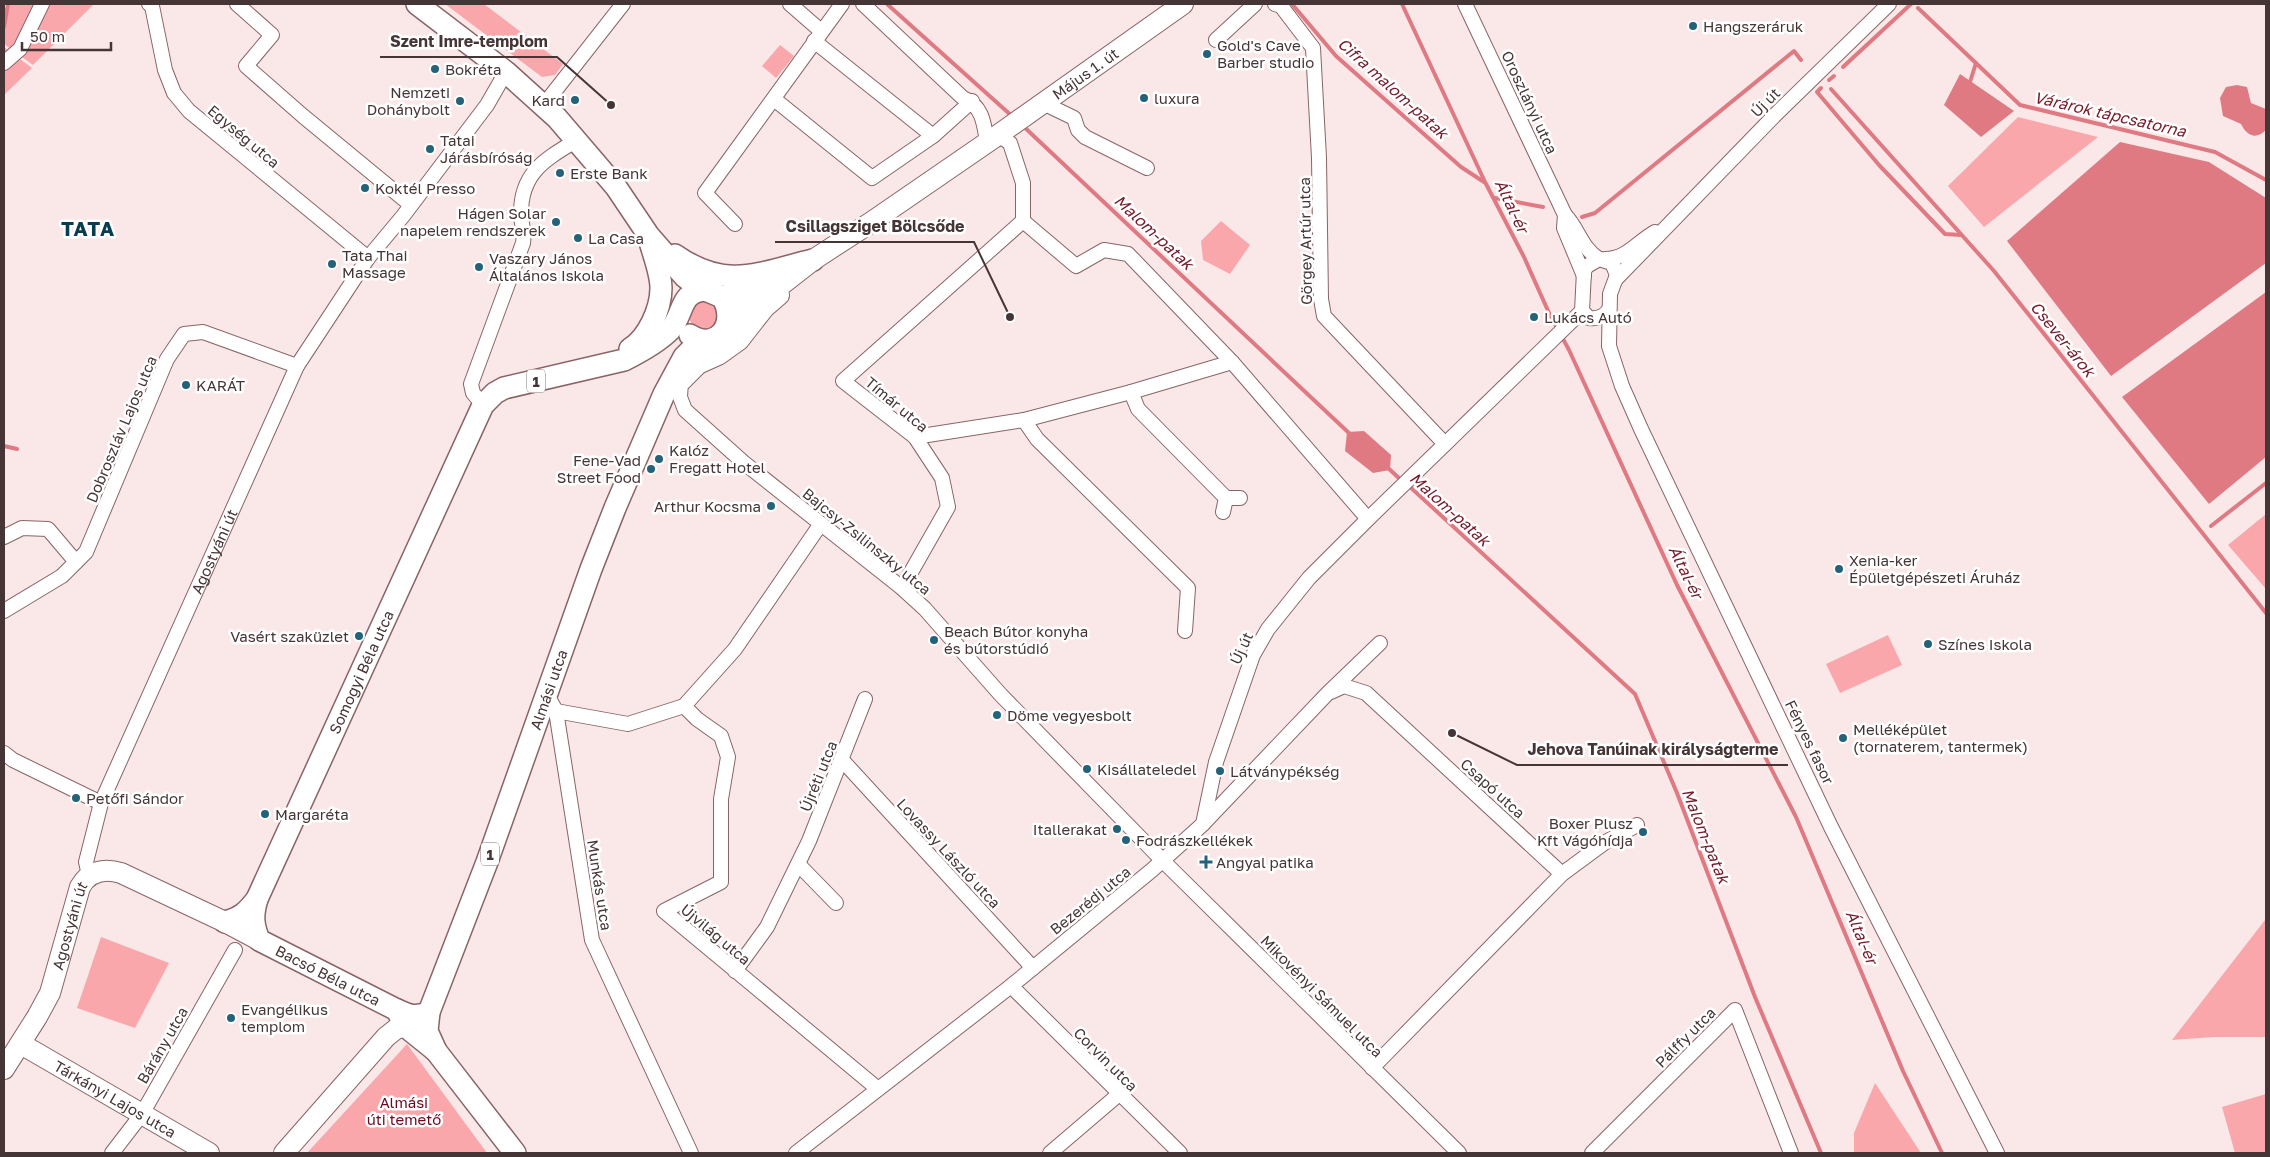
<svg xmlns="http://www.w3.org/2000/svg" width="2270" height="1157" font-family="'Golos Text',sans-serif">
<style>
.green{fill:#faa7ac}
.water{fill:#df7a83}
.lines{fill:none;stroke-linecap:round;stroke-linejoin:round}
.stream{stroke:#df7a83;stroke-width:4}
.street-casing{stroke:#896466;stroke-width:16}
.secondary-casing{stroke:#896466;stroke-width:22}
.primary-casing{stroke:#896466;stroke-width:24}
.street{stroke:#fff;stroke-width:14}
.secondary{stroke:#fff;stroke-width:20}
.primary{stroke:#fff;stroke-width:21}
.poi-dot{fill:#236278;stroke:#fff;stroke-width:2}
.labels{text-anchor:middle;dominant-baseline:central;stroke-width:5;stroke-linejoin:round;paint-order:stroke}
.shield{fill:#fff;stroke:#7e7272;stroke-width:1}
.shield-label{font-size:14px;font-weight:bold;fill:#463536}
.poi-label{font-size:15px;fill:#463536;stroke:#fff;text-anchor:start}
.street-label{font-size:15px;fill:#463536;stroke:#fff}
.park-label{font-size:15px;fill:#680a21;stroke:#fff}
.water-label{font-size:16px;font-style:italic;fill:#751b2b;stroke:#fff}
.district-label{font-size:20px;font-weight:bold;letter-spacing:1px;fill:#073d4e;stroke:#fff}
.leader{fill:none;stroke:#463536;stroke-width:2}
.callout-dot{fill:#463536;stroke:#fff;stroke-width:2}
.callout-label{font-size:16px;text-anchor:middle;font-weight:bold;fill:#463536;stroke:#fff;stroke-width:5;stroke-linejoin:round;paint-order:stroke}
</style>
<rect width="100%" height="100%" fill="#fae8e9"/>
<g class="green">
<path d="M9 4H94L33 65 4 44V11Z"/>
<path d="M445 4H484L563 64 555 75 542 77Z"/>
<path d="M780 45 794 56 776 78 762 66Z"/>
<path d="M4 47 32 68 4 95Z"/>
<path d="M2018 117 2098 137 1984 227 1948 186Z"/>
<path d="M1221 221 1250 245 1230 274 1203 260 1201 241Z"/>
<circle cx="704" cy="315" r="15"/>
<path d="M2266 514V589L2228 545Z"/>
<path d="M1888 635 1902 665 1840 693 1826 664Z"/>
<path d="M2265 920 2266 1037H2214L2172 1040Z"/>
<path d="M101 937 169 963 135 1028 77 1008Z"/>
<path d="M407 1044 487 1153H307Z"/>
<path d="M1875 1083 1921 1153H1854V1133Z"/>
<path d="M2266 1094V1153H2235L2222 1107Z"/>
</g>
<g class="water">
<path d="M1960 74 2014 111 1981 137 1944 105Z"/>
<path d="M2237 85 2247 87 2251 103 2266 109V130C2256 140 2247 136 2241 124L2223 116 2220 98 2226 87Z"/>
<path d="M2120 142 2209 162 2266 198V263L2111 376 2007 241Z"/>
<path d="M2266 292V457L2209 504 2122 397Z"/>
<path d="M1364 431 1391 455 1390 470 1373 473 1345 451 1347 432Z"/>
</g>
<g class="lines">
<g class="stream">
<path d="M887 4 1013 117"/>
<path d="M1292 4 1336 56 1461 167 1484 182"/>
<path d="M1402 4 1485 182 1524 257 1549 313 1569 350 1677 585 1796 817 1903 1071 1942 1153"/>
<path d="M1918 8 2020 105 2215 152 2266 180"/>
<path d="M4 27 8 4"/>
<path d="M1843 67 1911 4"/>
<path d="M1829 80 1834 76"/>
<path d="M1970 82 1976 63"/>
<path d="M1821 88 1817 92 1879 165 1945 234 1961 235"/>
<path d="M1831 89 1994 271 2266 613"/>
<path d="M1022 125 1350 434"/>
<path d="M1495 198 1543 207"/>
<path d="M1582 217 1595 213 1794 51 1801 60"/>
<path d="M4 446 17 449"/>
<path d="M1387 467 1402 481"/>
<path d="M1408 485 1635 694 1677 793 1755 997 1821 1153"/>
<path d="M2211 526 2266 483"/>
</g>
<g class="street-casing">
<g id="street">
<path d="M149 4 152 6 165 70 174 93 189 111 368 258"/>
<path d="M237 4 272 35 246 66 303 116 411 205"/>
<path d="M790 4 821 31"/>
<path d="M863 4 963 98C983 106 984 124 987 142"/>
<path d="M1275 4 1281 6 1313 48 1319 158 1321 299 1324 316 1445 444"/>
<path d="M1465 4 1565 215C1578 228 1582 249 1599 259"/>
<path d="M1216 40 1255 4"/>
<path d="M814 41 933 136"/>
<path d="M4 63 20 49 42 4"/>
<path d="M774 99 872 178 933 136 972 101"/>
<path d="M1043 103 1074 118 1078 130 1085 137 1147 168"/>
<path d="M543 106 623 4"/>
<path d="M998 135 1010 143 1023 183V221L1076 266 1104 250 1128 254 1232 362 1368 519"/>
<path d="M1565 215 1564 228 1584 276"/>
<path d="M735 224 705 193 842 4"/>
<path d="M1605 259C1627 259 1637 242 1655 232"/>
<path d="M1616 279 1775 115 1889 4"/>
<path d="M1609 309C1605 317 1597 319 1589 318L1582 311 1584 271 1587 266 1599 259 1612 263 1617 275 1610 294 1609 346 1622 386 1641 429 1831 827 1997 1153"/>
<path d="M681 381 680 397 685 410 743 462 902 588 925 609 1000 694 1163 861 1459 1153"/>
<path d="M1131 392 1138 409 1226 498"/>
<path d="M483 405 473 393 471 384 523 243C525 232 521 224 521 213 521 172 546 159 577 140"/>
<path d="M1024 420 1037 439 1188 588 1185 631"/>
<path d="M915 437 1024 420 1131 392 1232 362"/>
<path d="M1223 512 1226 498H1240"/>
<path d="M4 537 22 528 48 529 76 562"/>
<path d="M902 588 948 507 942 478 915 437 843 381 1023 221"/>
<path d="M4 611 62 576 86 552 167 359 184 334 203 332 297 366"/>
<path d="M1331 692 1344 686 1366 693 1562 874"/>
<path d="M547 695 556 711 592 940 691 1153"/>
<path d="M684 706 697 719 721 736 728 757 721 799V882L664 911 878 1089"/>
<path d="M556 711 628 724 684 706 735 649 820 525"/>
<path d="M4 753 13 760 101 803"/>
<path d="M842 760 1033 968"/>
<path d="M1203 824 1216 762 1253 655 1268 629 1309 578 1368 519 1582 311"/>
<path d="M798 864 836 903"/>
<path id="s1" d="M89 875 86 862 101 803 297 366 368 258 403 216 487 105 506 72"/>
<path d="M735 971 767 927 809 841 865 699"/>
<path d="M1011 986 1180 1153"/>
<path d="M1372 1068 1562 874 1604 843 1637 825"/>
<path d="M112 1153 142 1114 235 950"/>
<path d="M796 1153 1011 986 1152 870 1203 824 1327 694 1380 643"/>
<path d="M1050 1153 1118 1095"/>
<path d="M1592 1153 1735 1010 1791 1153"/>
</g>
</g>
<g class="secondary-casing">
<g id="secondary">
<path d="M722 297 744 291 768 280"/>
<path id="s2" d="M727 326 749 304 781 285 813 260 870 223 998 135 1183 4"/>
<path d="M681 381 698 364 718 355 739 340 764 308 779 295"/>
<path id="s3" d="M21 1044 209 1153"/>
<path id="s4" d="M4 1069 37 1017 50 993 80 887C89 871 104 868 121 873L225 922 259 940"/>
<path d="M284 1153 386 1037 396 1029 405 1026"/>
</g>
</g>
<g class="primary-casing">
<g id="primary">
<path d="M417 4 506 72 557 118 616 187 649 236 685 277 698 287 722 297C739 324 716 352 690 335"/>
<path d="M675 255C726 291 759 273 813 260"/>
<path d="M630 349C648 338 661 309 661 288 661 272 653 254 649 238"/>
<path d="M225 922C241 918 247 912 257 899"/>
<path d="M397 1010 405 1026 436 1051 515 1153"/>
<path id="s5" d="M429 1012C416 1018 410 1016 397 1010L259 940C253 925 252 916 257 899L483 405 495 393 504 388 624 360C640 352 657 343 670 330 685 314 678 291 707 290"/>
<path id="s6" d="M436 1051 427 1031 429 1012 487 862 591 569 615 508 664 394 684 357 701 340"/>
</g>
</g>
<use href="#street" class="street"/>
<use href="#secondary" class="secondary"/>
<use href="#primary" class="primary"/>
</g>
<g class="poi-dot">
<circle cx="1693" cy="26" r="5"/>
<circle cx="1207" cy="54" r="5"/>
<circle cx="435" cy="69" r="5"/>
<circle cx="1144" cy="98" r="5"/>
<circle cx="575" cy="100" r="5"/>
<circle cx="460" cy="101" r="5"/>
<circle cx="430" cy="149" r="5"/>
<circle cx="560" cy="173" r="5"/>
<circle cx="365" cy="188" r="5"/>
<circle cx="556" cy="222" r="5"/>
<circle cx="578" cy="238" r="5"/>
<circle cx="332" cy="264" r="5"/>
<circle cx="479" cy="267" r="5"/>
<circle cx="1534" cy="317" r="5"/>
<circle cx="186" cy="385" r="5"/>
<circle cx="659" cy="459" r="5"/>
<circle cx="651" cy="469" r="5"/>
<circle cx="771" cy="506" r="5"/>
<circle cx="1839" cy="569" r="5"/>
<circle cx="359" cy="636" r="5"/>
<circle cx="934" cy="640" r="5"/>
<circle cx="1928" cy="644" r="5"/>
<circle cx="997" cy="715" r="5"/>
<circle cx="1843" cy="738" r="5"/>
<circle cx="1087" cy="769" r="5"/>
<circle cx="1220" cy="771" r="5"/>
<circle cx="76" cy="798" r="5"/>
<circle cx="265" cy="814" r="5"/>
<circle cx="1117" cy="829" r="5"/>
<circle cx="1643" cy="832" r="5"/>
<circle cx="1126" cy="840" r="5"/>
<path d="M1203.5 854.5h5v5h5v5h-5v5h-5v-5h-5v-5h5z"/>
<circle cx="231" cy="1018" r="5"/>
</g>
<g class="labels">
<g class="shield">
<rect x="527" y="369.5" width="18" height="23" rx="4"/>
<rect x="481" y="842.5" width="18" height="23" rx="4"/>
</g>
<g class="shield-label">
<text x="536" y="381">1</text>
<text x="490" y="854">1</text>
</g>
<g class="poi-label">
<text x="1703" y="26">Hangszeráruk</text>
<text x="1217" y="45">Gold's Cave<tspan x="1217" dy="17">Barber studio</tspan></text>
<text x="445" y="69">Bokréta</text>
<text x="450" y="92" text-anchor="end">Nemzeti<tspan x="450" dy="17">Dohánybolt</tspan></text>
<text x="1154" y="98">luxura</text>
<text x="565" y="100" text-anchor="end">Kard</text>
<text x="440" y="140">Tatai<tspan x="440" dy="17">Járásbíróság</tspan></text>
<text x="570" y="173">Erste Bank</text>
<text x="375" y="188">Koktél Presso</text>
<text x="546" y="213" text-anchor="end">Hágen Solar<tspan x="546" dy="17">napelem rendszerek</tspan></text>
<text x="588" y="238">La Casa</text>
<text x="342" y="255">Tata Thai<tspan x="342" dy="17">Massage</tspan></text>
<text x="489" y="258">Vaszary János<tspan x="489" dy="17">Általános Iskola</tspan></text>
<text x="1544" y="317">Lukács Autó</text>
<text x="196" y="385">KARÁT</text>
<text x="669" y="450">Kalóz<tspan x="669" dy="17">Fregatt Hotel</tspan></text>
<text x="641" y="460" text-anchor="end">Fene-Vad<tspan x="641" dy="17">Street Food</tspan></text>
<text x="761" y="506" text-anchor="end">Arthur Kocsma</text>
<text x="1849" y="560">Xenia-ker<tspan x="1849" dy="17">Épületgépészeti Áruház</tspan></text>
<text x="944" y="631">Beach Bútor konyha<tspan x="944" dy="17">és bútorstúdió</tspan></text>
<text x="349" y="636" text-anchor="end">Vasért szaküzlet</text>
<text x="1938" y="644">Színes Iskola</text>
<text x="1007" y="715">Döme vegyesbolt</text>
<text x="1853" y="729">Melléképület<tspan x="1853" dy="17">(tornaterem, tantermek)</tspan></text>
<text x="1097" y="769">Kisállateledel</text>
<text x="1230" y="771">Látványpékség</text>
<text x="86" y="798">Petőfi Sándor</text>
<text x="275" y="814">Margaréta</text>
<text x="1633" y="823" text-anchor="end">Boxer Plusz<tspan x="1633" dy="17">Kft Vágóhídja</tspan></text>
<text x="1107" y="829" text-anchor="end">Itallerakat</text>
<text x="1136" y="840">Fodrászkellékek</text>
<text x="1216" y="862">Angyal patika</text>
<text x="241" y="1009">Evangélikus<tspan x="241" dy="17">templom</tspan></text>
</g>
<g class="street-label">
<text stroke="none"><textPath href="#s2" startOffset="439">Május 1. út</textPath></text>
<text transform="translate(1530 102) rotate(65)">Oroszlányi utca</text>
<text transform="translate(1765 102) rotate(-45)">Új út</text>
<text transform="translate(244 136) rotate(40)">Egység utca</text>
<text transform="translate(1305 241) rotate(-91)">Görgey Artúr utca</text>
<text transform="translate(897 404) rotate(40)">Tímár utca</text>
<text transform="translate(121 429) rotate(-67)">Dobroszláv Lajos utca</text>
<text transform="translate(867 541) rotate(39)">Bajcsy-Zsilinszky utca</text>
<text stroke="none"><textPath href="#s1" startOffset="350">Agostyáni út</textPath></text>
<text transform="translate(1241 648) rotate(-65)">Új út</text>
<text stroke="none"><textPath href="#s5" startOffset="480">Somogyi Béla utca</textPath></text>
<text stroke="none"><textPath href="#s6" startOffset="385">Almási utca</textPath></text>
<text transform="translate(1810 742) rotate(64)">Fényes fasor</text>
<text transform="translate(818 776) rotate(-68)">Újréti utca</text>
<text transform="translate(1493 788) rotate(42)">Csapó utca</text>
<text transform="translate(949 853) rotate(47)">Lovassy László utca</text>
<text transform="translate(600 885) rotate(81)">Munkás utca</text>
<text transform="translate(1090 900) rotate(-39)">Bezerédj utca</text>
<text stroke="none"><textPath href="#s4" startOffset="159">Agostyáni út</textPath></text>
<text transform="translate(716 934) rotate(40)">Újvilág utca</text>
<text transform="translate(328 975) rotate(27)">Bacsó Béla utca</text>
<text transform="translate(1322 996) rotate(45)">Mikovényi Sámuel utca</text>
<text transform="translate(1685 1037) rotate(-45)">Pálffy utca</text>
<text transform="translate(162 1045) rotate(-60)">Bárány utca</text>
<text transform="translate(1106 1059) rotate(45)">Corvin utca</text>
<text stroke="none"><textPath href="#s3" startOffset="109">Tárkányi Lajos utca</textPath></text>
</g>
<g class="park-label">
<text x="404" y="1102">Almási<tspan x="404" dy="17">úti temető</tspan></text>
</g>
<g class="water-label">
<text transform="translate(1393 88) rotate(42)">Cifra malom-patak</text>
<text transform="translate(2110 114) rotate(13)">Várárok tápcsatorna</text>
<text transform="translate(1512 206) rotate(65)">Által-ér</text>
<text transform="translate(1154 232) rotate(43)">Malom-patak</text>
<text transform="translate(2063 339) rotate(51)">Csever-árok</text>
<text transform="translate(1450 509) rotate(42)">Malom-patak</text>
<text transform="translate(1686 572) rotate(64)">Által-ér</text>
<text transform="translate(1706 836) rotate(68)">Malom-patak</text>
<text transform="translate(1862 937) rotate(67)">Által-ér</text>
</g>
<g class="district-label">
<text x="88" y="228">TATA</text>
</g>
</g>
<path class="leader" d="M611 105L557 57H380M1010 317L974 242H775M1452 733L1517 765H1788"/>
<g class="callout-dot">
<circle cx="611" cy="105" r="5"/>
<circle cx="1010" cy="317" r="5"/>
<circle cx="1452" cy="733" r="5"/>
</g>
<g class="callout-label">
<text x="469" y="47">Szent Imre-templom</text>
<text x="875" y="232">Csillagsziget Bölcsőde</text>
<text x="1653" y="755">Jehova Tanúinak királyságterme</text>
</g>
<rect width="2270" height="1157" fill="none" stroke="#463536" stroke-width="10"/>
<path d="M22 42v8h89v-8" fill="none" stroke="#463536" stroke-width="2.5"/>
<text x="30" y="42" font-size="15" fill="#463536" stroke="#ffffff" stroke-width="4" paint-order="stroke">50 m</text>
</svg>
